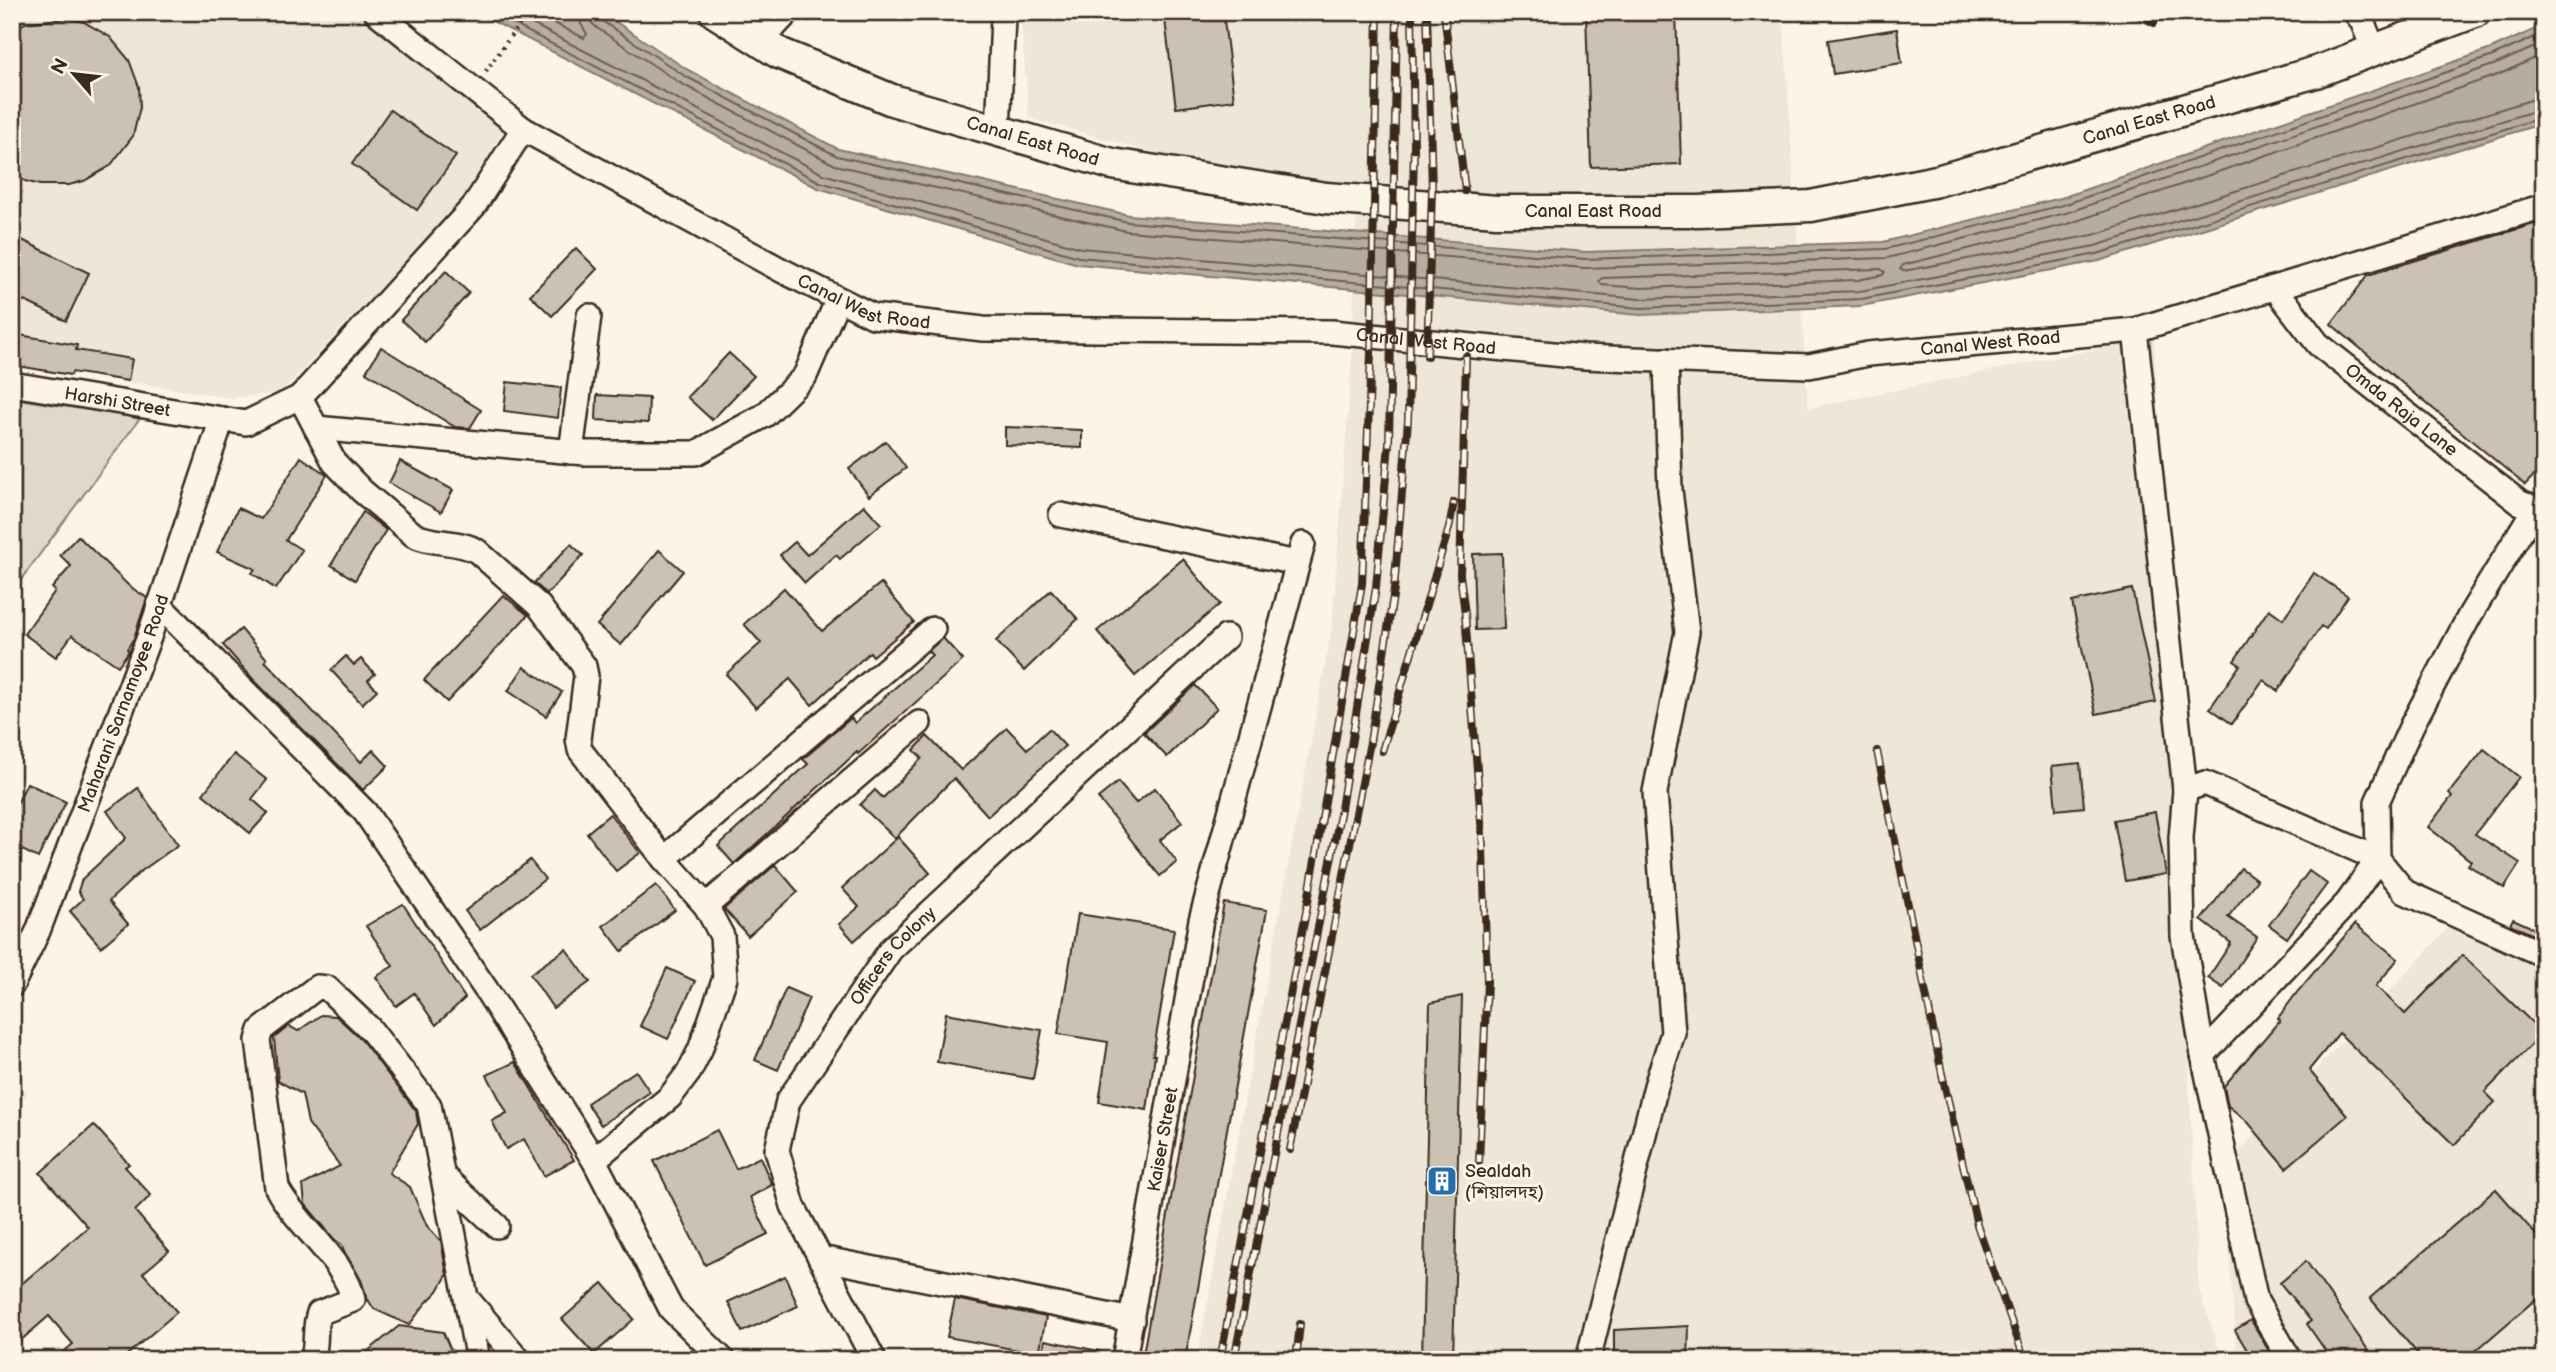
<svg xmlns="http://www.w3.org/2000/svg" width="2556" height="1372" font-family="'Balsamiq Sans','Noto Sans Bengali',sans-serif">
<style>
.built{fill:#eee6d6}
.green{fill:#e0d8c8;stroke:#8e8173;stroke-width:2}
.water{fill:#b7ad9e;stroke:#85796b;stroke-width:2}
.lines{fill:none;stroke-linecap:round;stroke-linejoin:round}
.shore{stroke:#6d5e51;stroke-width:2}
.building{fill:#ccc2b3;stroke:#3b2a1e;stroke-width:2}
.minor-casing{stroke:#3b2a1e;stroke-width:28}
.major-casing{stroke:#3b2a1e;stroke-width:35}
.path{stroke:#3b2a1e;stroke-width:4.5;stroke-dasharray:2 5;stroke-linecap:butt}
.minor{stroke:#fcf5e5;stroke-width:23}
.major{stroke:#fcf5e5;stroke-width:30}
.rail-casing{stroke:#3b2a1e;stroke-width:8}
.rail{stroke:#fcf5e5;stroke-width:5;stroke-dasharray:16;stroke-linecap:butt}
.labels{text-anchor:middle;dominant-baseline:central;stroke-width:6;stroke-linejoin:round;paint-order:stroke}
.street-label{font-size:18px;fill:#3b2a1e;stroke:#fcf5e5}
.poi-label{font-size:18px;fill:#3b2a1e;stroke:#fcf5e5;text-anchor:start}
</style>
<rect width="100%" height="100%" fill="#fcf5e5"/>
<filter id="ink" filterUnits="userSpaceOnUse"><feTurbulence type="fractalNoise" baseFrequency=".0143" numOctaves="2"/><feDisplacementMap in="SourceGraphic" scale="14" xChannelSelector="R" yChannelSelector="G"/><feConvolveMatrix kernelMatrix="1 2 1 2 8 2 1 2 1" color-interpolation-filters="sRGB"/></filter>
<g filter="url(#ink)">
<g class="built">
<path d="M12 12H358L505 127 466 197 281 393 232 398 12 364Z"/>
<path d="M1020 12H1783L1808 408 2154 337 2199 1290 2223 1360H1197L1332 627 1352 358 1357 186 1192 163 1029 118Z"/>
<path d="M2451 925 2544 966V1360H2237L2223 1169Z"/>
<path d="M12 1080 28 1092 12 1116Z"/>
</g>
<path class="green" d="M12 398 140 418 12 592Z"/>
<path class="water" d="M475 12H601L688 70 838 149 1129 215 1586 252 1883 242 2061 198 2491 49 2544 25V123L2099 261 1861 306 1640 315 1078 264 818 188Z"/>
<g class="lines">
<g class="shore">
<path d="M490 12 820 182 1079 257 1640 308 1861 299 2097 254 2544 117"/>
<path d="M509 12 823 174 1081 248 1640 299 1860 291 2095 246 2544 108"/>
<path d="M532 12 584 38 587 34 581 24 579 12"/>
<path d="M590 12 591 22 597 28 680 83 835 165 1127 231 1585 268 1887 258 2066 213 2496 64 2544 43"/>
<path d="M598 12 602 21 685 76 837 156 1128 222 1585 259 1885 249 2063 205 2493 56 2544 33"/>
<path d="M2544 54 2500 74 2068 224 1903 265 1900 269 1904 271 2093 235 2534 99 2544 98"/>
<path d="M1881 269 1885 272 1883 275 1858 280 1641 288 1602 285 1599 281 1602 278Z"/>
</g>
</g>
<g class="building">
<path d="M1164 12H1223L1234 100 1176 108Z"/>
<path d="M1586 12H1676L1681 164 1591 167Z"/>
<path d="M68 18 84 22 110 37 129 60 139 87 140 107 133 136 110 166 84 181 69 185H40L25 181 12 173V31L25 23Z"/>
<path d="M1897 29 1902 63 1833 74 1828 40Z"/>
<path d="M390 110 456 156 417 210 352 164Z"/>
<path d="M2544 221V465L2525 485 2331 324 2368 275Z"/>
<path d="M12 235 89 273 66 321 12 295Z"/>
<path d="M576 248 597 269 552 316 530 295Z"/>
<path d="M446 271 469 293 425 342 401 320Z"/>
<path d="M14 334 77 345 76 350 132 359 128 381 72 372 71 375 12 365Z"/>
<path d="M381 347 481 410 470 428 455 427 366 372Z"/>
<path d="M729 353 754 376 712 420 687 397Z"/>
<path d="M507 382 561 388 558 418 504 411Z"/>
<path d="M597 395 649 398 648 423 596 420Z"/>
<path d="M1005 427 1082 430V448L1005 445Z"/>
<path d="M886 441 906 468 869 496 849 469Z"/>
<path d="M301 457 327 475 286 540 302 550 276 589 252 573 255 569 217 552 238 508 261 519Z"/>
<path d="M400 461 453 490 441 512 389 483Z"/>
<path d="M864 505 881 524 840 559 836 555 805 583 780 555 795 542 807 555Z"/>
<path d="M363 512 386 530 355 580 331 565Z"/>
<path d="M78 536 129 586 147 598 134 638 127 649 129 651 118 666 72 635 56 657 24 634 55 591 52 588 71 566 60 555Z"/>
<path d="M571 544 583 555 547 594 534 583Z"/>
<path d="M659 550 683 571 621 645 597 625Z"/>
<path d="M1502 553 1504 629 1475 630 1473 554Z"/>
<path d="M1183 559 1220 604 1135 676 1097 631Z"/>
<path d="M2314 573 2348 596 2326 629 2321 626 2278 691 2263 680 2232 724 2210 708 2240 665 2234 661 2269 609 2283 619Z"/>
<path d="M881 583 914 622 873 656 870 652 812 705 790 679 756 708 726 674 761 643 744 624 784 588 822 631Z"/>
<path d="M2132 589 2156 702 2096 714 2072 602Z"/>
<path d="M1051 590 1078 619 1024 671 996 641Z"/>
<path d="M503 595 528 615 447 702 424 680Z"/>
<path d="M241 629 267 659 265 661 361 762 373 750 388 766 363 790 253 679 223 645Z"/>
<path d="M943 638 963 660 858 754 857 752 734 864 718 846 808 764 803 759 851 718 855 723 932 655 928 651Z"/>
<path d="M346 656 354 665 361 659 375 674 368 680 377 690 362 704 331 670Z"/>
<path d="M524 667 562 692 546 716 508 691Z"/>
<path d="M1195 685 1217 708 1167 757 1144 733Z"/>
<path d="M1007 728 1027 749 1049 729 1065 746 988 816 954 778 895 838 860 805 875 790 883 798 922 758 914 750 927 736 961 770Z"/>
<path d="M2484 749 2519 777 2475 834 2520 863 2504 888 2468 865 2471 861 2428 827 2452 796 2449 793Z"/>
<path d="M234 754 267 780 252 799 268 813 250 833 203 794Z"/>
<path d="M2080 763 2084 807 2056 810 2052 766Z"/>
<path d="M1118 782 1136 803 1155 788 1182 822 1160 840 1177 862 1160 876 1098 798Z"/>
<path d="M27 783 66 802 38 858 12 845V814Z"/>
<path d="M138 788 178 845 140 872 109 901 128 924 101 947 70 911 83 899 78 891 82 879 126 838 107 811Z"/>
<path d="M2155 812 2166 874 2125 881 2114 820Z"/>
<path d="M610 814 640 853 616 871 587 833Z"/>
<path d="M898 837 930 873 854 941 839 924 859 907 842 888Z"/>
<path d="M530 860 545 879 480 930 465 911Z"/>
<path d="M775 865 798 892 748 936 724 909Z"/>
<path d="M2241 868 2257 880 2228 917 2257 937 2223 988 2208 978 2231 943 2201 920Z"/>
<path d="M2309 871 2327 884 2287 938 2269 925Z"/>
<path d="M656 885 675 910 622 951 603 926Z"/>
<path d="M1224 903 1267 910 1185 1360H1142Z"/>
<path d="M403 904 465 998 436 1025 414 993 396 1006 376 977 393 966 366 926Z"/>
<path d="M1078 914 1174 929 1153 1055H1155L1147 1110 1099 1102 1108 1042 1058 1034Z"/>
<path d="M2513 919 2544 933V940L2510 924Z"/>
<path d="M2355 924 2398 959 2376 986 2405 1014 2462 955 2543 1033 2485 1092 2495 1102 2454 1145 2339 1033 2309 1070 2347 1116 2286 1168 2247 1121 2228 1106 2224 1086 2280 1020 2278 1018 2298 991Z"/>
<path d="M566 949 590 982 553 1008 530 974Z"/>
<path d="M667 968 695 981 668 1039 640 1026Z"/>
<path d="M786 988 809 998 778 1070 755 1060Z"/>
<path d="M1462 996 1453 1360H1422L1430 1003Z"/>
<path d="M946 1013 1042 1030 1033 1079 937 1062Z"/>
<path d="M321 1015 336 1016 360 1038 416 1111 418 1124 389 1173 410 1187 427 1226 441 1241 447 1275 438 1291 426 1303 409 1325 374 1309 367 1298 361 1280 344 1251 342 1245 334 1239 305 1204 303 1185 340 1166 308 1123 302 1094 278 1081 274 1038 289 1026 298 1031Z"/>
<path d="M515 1062 574 1160 544 1176 524 1139 506 1149 492 1121 507 1113 487 1075Z"/>
<path d="M636 1071 650 1092 601 1125 587 1103Z"/>
<path d="M94 1125 129 1164 125 1167 151 1195 135 1211 169 1251 143 1273 177 1312 121 1360H54L73 1344 49 1316 12 1348V1292L88 1227 40 1173Z"/>
<path d="M717 1130 736 1169 760 1157 772 1185 750 1197 768 1234 705 1265 654 1161Z"/>
<path d="M2496 1189 2544 1244V1292L2465 1360H2423L2370 1298Z"/>
<path d="M2306 1261 2375 1360H2332L2307 1324 2311 1321 2280 1283Z"/>
<path d="M785 1276 798 1306 742 1332 728 1302Z"/>
<path d="M603 1283 634 1319 594 1354 562 1319Z"/>
<path d="M955 1299 1046 1317 1039 1354 947 1337Z"/>
<path d="M2251 1320 2274 1360H2253L2235 1330Z"/>
<path d="M399 1326 443 1332 455 1360H357Z"/>
<path d="M1689 1326 1688 1360H1614V1330Z"/>
<path d="M1045 1340 1099 1351 1098 1360H1041Z"/>
</g>
<g class="lines">
<g class="minor-casing">
<g id="minor">
<path id="s1" d="M376 12 523 129 781 270 873 316 983 329 1332 332 1584 357 1809 366 1868 354 2135 330 2544 206"/>
<path d="M2355 12 2362 21 2374 50"/>
<path d="M760 42 788 12"/>
<path d="M998 131 1003 17"/>
<path id="s2" d="M2275 288 2318 344 2520 503 2535 508 2544 516"/>
<path d="M2135 330 2185 790 2181 838 2183 936 2203 1055"/>
<path id="s3" d="M12 384 246 423 300 397 474 206 523 129"/>
<path d="M300 397 334 462 362 491 414 535C434 545 458 540 477 551L539 606 584 666 586 676 578 739 580 750 664 859 706 906 722 936 725 978 700 1050 689 1072 670 1097 594 1160 671 1309 723 1360"/>
<path d="M316 428 585 453H696L765 415 805 376 838 299"/>
<path d="M571 452 589 316"/>
<path d="M1061 515 1297 563"/>
<path d="M159 605 365 812 487 991 594 1160"/>
<path d="M2185 790 2205 783 2378 859 2405 892 2544 955"/>
<path d="M664 859 933 629"/>
<path d="M706 906 919 723"/>
<path id="s4" d="M12 985 38 931 149 637 222 419"/>
<path d="M443 1176 497 1226"/>
<path d="M820 1258 1132 1320"/>
<path d="M469 1301 519 1360"/>
<path d="M312 1360C318 1344 313 1328 319 1313L353 1300C348 1264 294 1222 277 1188L258 1040 261 1030 317 987 327 988 370 1029 429 1105 478 1360"/>
<path id="s5" d="M874 1360 793 1206 777 1150 788 1101 891 949 1226 637"/>
<path id="s6" d="M1124 1360 1201 920 1303 544"/>
<path d="M1588 1360 1656 1086 1673 1033 1655 792 1687 632 1670 490 1666 360"/>
<path d="M2290 1360 2256 1301 2203 1055 2347 903 2378 859 2377 802 2412 725 2470 615 2535 508"/>
</g>
</g>
<g class="major-casing">
<g id="major">
<path id="s7" d="M715 12 779 53 892 100 1112 164 1326 198 1497 211H1698L1811 206 1937 181 2316 72 2475 12"/>
</g>
</g>
<path class="path" d="M486 71 528 12"/>
<use href="#minor" class="minor"/>
<use href="#major" class="major"/>
<g class="rail-casing">
<g id="rail">
<path d="M1444 12 1465 191"/>
<path d="M2132 12 2154 23"/>
<path d="M1427 356 1432 190 1427 12"/>
<path d="M1466 356 1460 575 1465 614 1483 848 1487 982 1479 1162"/>
<path d="M1382 751 1449 528 1454 502"/>
<path d="M1877 751 1942 1074 1977 1225 2025 1360"/>
<path d="M1290 1150 1370 742 1394 590 1408 420 1414 148 1412 12"/>
<path d="M1220 1360 1307 907 1362 584 1371 353 1378 12"/>
<path d="M1234 1360 1341 809 1376 587 1389 444 1397 12"/>
<path d="M1296 1360 1300 1324"/>
</g>
</g>
<use href="#rail" class="rail"/>
</g>
</g>
<defs>
<g id="building-square" transform="scale(1.575)"><rect x="-9" y="-9" width="18" height="18" rx="4" fill="#1f6fb2" stroke="#fcf5e5"/><path d="M-4-6H4V6H1V3H-1V6H-4ZM-2.5-4.3h1.7v1.8h-1.7ZM.8-4.3h1.7v1.8H.8ZM-2.5-1h1.7V.8h-1.7ZM.8-1h1.7V.8H.8Z" fill="#fff"/></g>
</defs>
<g fill-rule="evenodd">
<use href="#building-square" x="1442" y="1181"/>
</g>
<g class="labels">
<g class="street-label">
<text stroke="none"><textPath href="#s7" startOffset="1479">Canal East Road</textPath></text>
<text stroke="none"><textPath href="#s7" startOffset="345">Canal East Road</textPath></text>
<text stroke="none"><textPath href="#s7" startOffset="912">Canal East Road</textPath></text>
<text stroke="none"><textPath href="#s1" startOffset="572">Canal West Road</textPath></text>
<text stroke="none"><textPath href="#s1" startOffset="1139">Canal West Road</textPath></text>
<text stroke="none"><textPath href="#s1" startOffset="1706">Canal West Road</textPath></text>
<text stroke="none"><textPath href="#s3" startOffset="107">Harshi Street</textPath></text>
<text stroke="none"><textPath href="#s2" startOffset="177">Omda Raja Lane</textPath></text>
<text stroke="none"><textPath href="#s4" startOffset="303">Maharani Sarnamoyee Road</textPath></text>
<text stroke="none"><textPath href="#s5" startOffset="462">Officers Colony</textPath></text>
<text stroke="none"><textPath href="#s6" startOffset="224">Kaiser Street</textPath></text>
</g>
<g class="poi-label">
<text x="1465" y="1171">Sealdah<tspan x="1465" dy="21">(শিয়ালদহ)</tspan></text>
</g>
</g>
<rect width="2556" height="1372" fill="none" stroke="#fcf5e5" stroke-width="42"/>
<rect x="21" y="21" width="2514" height="1330" fill="none" stroke="#3b2a1e" stroke-width="2.5" filter="url(#ink)"/>
<g transform="translate(74 74) rotate(298)" stroke="#fcf5e5" stroke-width="5" paint-order="stroke">
<path d="M0-5L12 26L0 18L-12 26Z" fill="#3b2a1e"/>
<text y="-10" font-size="19" font-weight="bold" text-anchor="middle" fill="#3b2a1e">N</text>
</g>
</svg>
